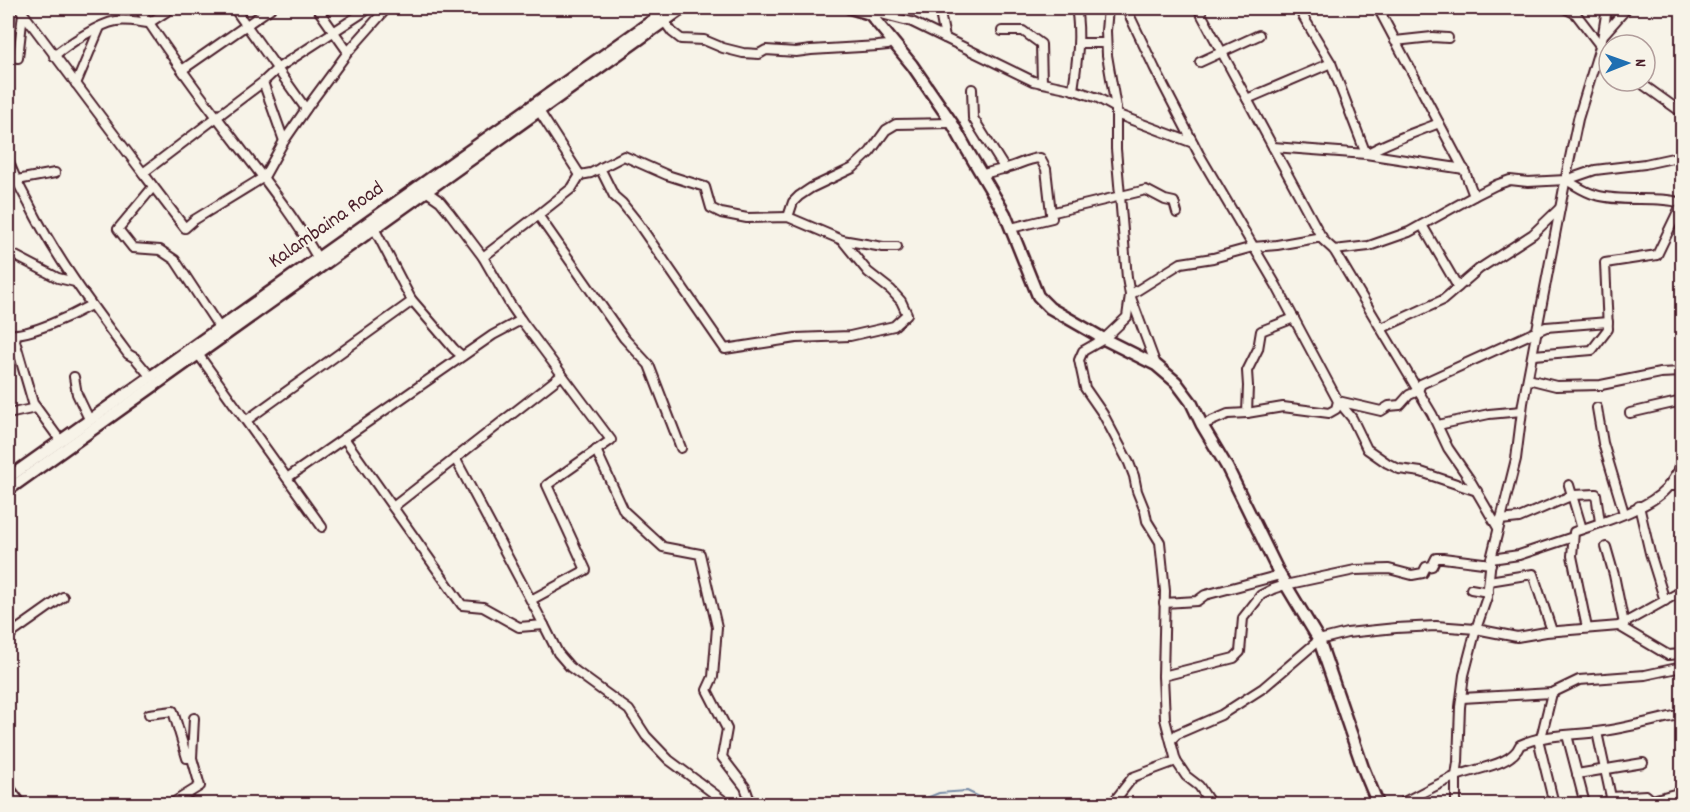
<svg xmlns="http://www.w3.org/2000/svg" width="1690" height="812" font-family="Dekko,sans-serif">
<style>
.lines{fill:none;stroke-linecap:round;stroke-linejoin:round}
.stream{stroke:#798ca7;stroke-width:2}
.street-casing{stroke:#4a1f2b;stroke-width:12}
.secondary-casing{stroke:#4a1f2b;stroke-width:15}
.street{stroke:#f7f3e8;stroke-width:8}
.secondary{stroke:#f7f3e8;stroke-width:10}
.labels{text-anchor:middle;dominant-baseline:central;stroke-width:4.5;stroke-linejoin:round;paint-order:stroke}
.street-label{font-size:21px;fill:#4a1f2b;stroke:#f7f3e8}
</style>
<rect width="100%" height="100%" fill="#f7f3e8"/>
<filter id="ink" filterUnits="userSpaceOnUse"><feTurbulence type="fractalNoise" baseFrequency=".0167" numOctaves="2"/><feDisplacementMap in="SourceGraphic" scale="12" xChannelSelector="R" yChannelSelector="G"/><feConvolveMatrix kernelMatrix="1 2 1 2 8 2 1 2 1" color-interpolation-filters="sRGB"/></filter>
<g filter="url(#ink)">
<g class="lines">
<path class="stream" d="M912 804 939 793 967 791 994 804"/>
<g class="street-casing">
<g id="street">
<path d="M139 8C163 44 189 81 216 116 251 163 288 206 317 257"/>
<path d="M234 8 306 109"/>
<path d="M317 8 348 52"/>
<path d="M939 8 945 38"/>
<path d="M1108 8 1106 31 1107 55 1116 108V149L1127 278 1130 295 1156 365"/>
<path d="M1126 8 1155 69 1199 154 1276 285 1338 401 1336 409 1329 413 1283 407 1247 413 1228 414 1202 425"/>
<path d="M1198 8 1323 240 1334 250 1432 414 1448 448 1470 480 1498 528"/>
<path d="M1448 8H1450"/>
<path d="M1564 8 1576 14 1609 57"/>
<path d="M23 13 143 173 263 82 278 68 370 8"/>
<path d="M870 14H881L912 22 1033 81 1071 89 1098 98 1116 108"/>
<path d="M664 21 672 32 681 39 704 40 723 48 743 53 759 54 766 50 796 52 811 50 878 46 888 45 892 40"/>
<path d="M1002 31H1023L1041 44 1042 83"/>
<path d="M1604 34 1627 8"/>
<path d="M1395 41 1432 37 1448 38"/>
<path d="M1079 43H1106"/>
<path d="M8 56 18 58 23 13 19 8"/>
<path d="M54 56C68 44 99 24 116 21 126 19 139 22 149 23L172 8"/>
<path d="M1200 62 1259 35"/>
<path d="M1331 63 1366 154C1389 141 1414 133 1439 123"/>
<path d="M182 70 271 8"/>
<path d="M1638 81 1677 109 1682 111"/>
<path d="M263 82 284 141"/>
<path d="M76 84 100 27"/>
<path d="M972 89 973 118 1005 169"/>
<path d="M1073 90C1077 62 1081 35 1076 8"/>
<path d="M1247 99 1331 63 1298 8"/>
<path d="M539 111 580 175 591 173 624 156 667 175 705 187 711 208 721 213 747 218 788 217 842 240 883 247H897"/>
<path d="M1116 114 1193 143"/>
<path d="M1273 147 1366 154 1464 169"/>
<path d="M8 158C12 174 21 189 29 204 56 258 92 306 128 354L135 358 150 376"/>
<path d="M600 168 614 196 622 203 638 223 725 349 796 338 850 336 894 326 907 314 901 301 891 290 868 272 842 240"/>
<path d="M143 173 185 228 194 220 264 177 284 141 306 109 348 52 387 8"/>
<path d="M982 175C990 171 998 171 1006 168 1019 165 1026 159 1040 158L1046 169 1051 213"/>
<path d="M17 180 55 173"/>
<path d="M1566 180C1575 185 1586 193 1596 195 1624 203 1655 195 1682 203"/>
<path d="M153 187 118 229 133 248 160 250 175 260 219 327"/>
<path d="M428 190 430 194 440 201 449 212 483 257 510 304 521 320 611 440 547 485 586 570 531 600"/>
<path d="M1474 196 1496 185 1510 180 1528 182 1566 180 1595 170 1645 164 1682 156"/>
<path d="M538 215 572 188 580 175"/>
<path d="M788 217 793 202 799 196 811 188 853 168 870 152 886 130 896 124 952 123"/>
<path d="M1422 225 1458 287"/>
<path d="M1011 228 1052 218 1051 213 1054 212 1146 190 1165 200 1174 202 1177 213"/>
<path d="M1334 250 1369 246 1409 232 1474 196 1465 172 1378 8"/>
<path d="M8 252 58 278 75 282"/>
<path d="M483 257 538 215 624 338 649 365 681 448"/>
<path d="M411 299 454 349 462 356"/>
<path d="M1382 328 1443 300 1479 269 1533 234 1560 208"/>
<path d="M8 334C27 337 73 315 91 305"/>
<path d="M16 335 15 341 33 403 60 440"/>
<path d="M198 354 322 527"/>
<path d="M1534 355 1592 350 1608 329 1605 263 1657 255 1682 203"/>
<path d="M74 377 77 394 89 419"/>
<path d="M1528 379 1556 386 1601 385 1660 373 1682 372"/>
<path d="M1597 408 1603 443 1624 513"/>
<path d="M1247 413 1248 386 1247 371 1258 349 1261 331 1294 318"/>
<path d="M1630 413 1682 401"/>
<path d="M8 414 36 408"/>
<path d="M247 420 411 302V299L374 228"/>
<path d="M1438 425 1489 414 1522 411"/>
<path d="M344 438 462 605 483 607 519 627 544 625 558 653 570 667 629 710 646 736 669 760 728 804"/>
<path d="M596 450 624 511 663 547 700 554 717 627 713 677 707 690 727 729 722 757 745 787 751 804"/>
<path d="M455 458 544 625"/>
<path d="M1679 470 1682 446"/>
<path d="M287 478 493 335 521 320"/>
<path d="M1569 485 1582 529"/>
<path d="M1668 486H1682"/>
<path d="M1477 491 1421 472 1399 469 1387 463 1367 449 1352 418 1338 401 1381 411 1389 406 1400 405 1409 395 1418 391 1421 384 1546 327 1608 322"/>
<path d="M1639 506 1650 553 1665 601"/>
<path d="M393 507 562 375"/>
<path d="M1500 520 1519 518 1573 495 1596 494 1600 522"/>
<path d="M1606 547 1614 575 1624 624"/>
<path d="M1491 559 1519 555 1573 537"/>
<path d="M1489 581 1533 574 1552 631"/>
<path d="M1471 589 1488 592"/>
<path d="M1164 603 1197 601 1205 595 1280 575"/>
<path d="M1619 626 1668 655 1682 654"/>
<path d="M1587 628 1572 556 1574 532C1600 523 1648 509 1666 489 1671 483 1675 476 1679 470L1682 469"/>
<path d="M8 636 63 597"/>
<path d="M1163 676 1234 658 1240 652 1243 618 1261 595 1273 589 1285 585 1355 570 1389 569 1412 575 1423 573 1426 567 1432 566 1436 558H1443L1491 564"/>
<path d="M1462 698 1552 693"/>
<path d="M149 714 173 711 187 758H192"/>
<path d="M1597 732 1611 797 1646 795 1652 800"/>
<path d="M1567 735 1585 804"/>
<path d="M1541 738 1552 693 1579 680 1645 675 1682 667"/>
<path d="M1538 739 1554 804"/>
<path d="M1171 740 1177 734 1221 715 1263 688 1319 640 1347 633 1396 628 1436 626 1476 629 1517 637 1546 632 1619 626 1682 591"/>
<path d="M1577 774 1643 763"/>
<path d="M1653 803 1652 800 1682 792"/>
<path d="M171 804 200 786 192 758 194 718"/>
<path d="M1112 804 1133 777 1176 761"/>
<path d="M1211 804 1199 786 1186 776 1176 761 1165 719 1163 676 1165 591 1160 542 1147 521 1145 511 1137 491 1134 476 1129 463 1103 414 1085 388 1079 360 1083 351 1104 339 1127 317 1130 295 1181 263 1213 258 1253 247 1277 245 1322 237"/>
<path d="M1400 804C1418 795 1436 785 1454 777 1473 768 1511 767 1520 745 1545 733 1576 736 1604 731 1630 727 1656 720 1682 714"/>
<path d="M1456 804V776L1458 762 1460 707 1464 675 1476 629 1487 597 1491 559 1516 459 1523 403 1567 172 1578 119 1602 40 1607 8"/>
<path d="M1600 804 1612 800 1611 797"/>
</g>
</g>
<g class="secondary-casing">
<g id="secondary">
<path d="M850 8 870 14 912 65 952 123 966 148 1005 214 1038 296 1050 308 1104 339 1156 365 1176 382 1191 402 1202 425 1227 467 1280 575 1319 640 1363 768 1378 804"/>
<path d="M8 478 670 8"/>
<path d="M8 490 683 8"/>
<path d="M8 788 20 804"/>
</g>
</g>
<use href="#street" class="street"/>
<use href="#secondary" class="secondary"/>
</g>
</g>
<g class="labels">
<g class="street-label">
<text transform="translate(327 226) rotate(-35)">Kalambaina Road</text>
</g>
</g>
<rect width="1690" height="812" fill="none" stroke="#f7f3e8" stroke-width="30"/>
<rect x="15" y="15" width="1660" height="782" fill="none" stroke="#4a1f2b" stroke-width="2" filter="url(#ink)"/>
<g transform="translate(1627 63) rotate(89)"><circle r="28" fill="#f7f3e8" stroke="#b29e9c" stroke-width="1.5"/>
<path d="M0-4.5L10 22L0 15L-10 22Z" fill="#1f6fb2"/>
<text y="-9" font-size="16" font-weight="bold" text-anchor="middle" fill="#4a1f2b">N</text>
</g>
</svg>
